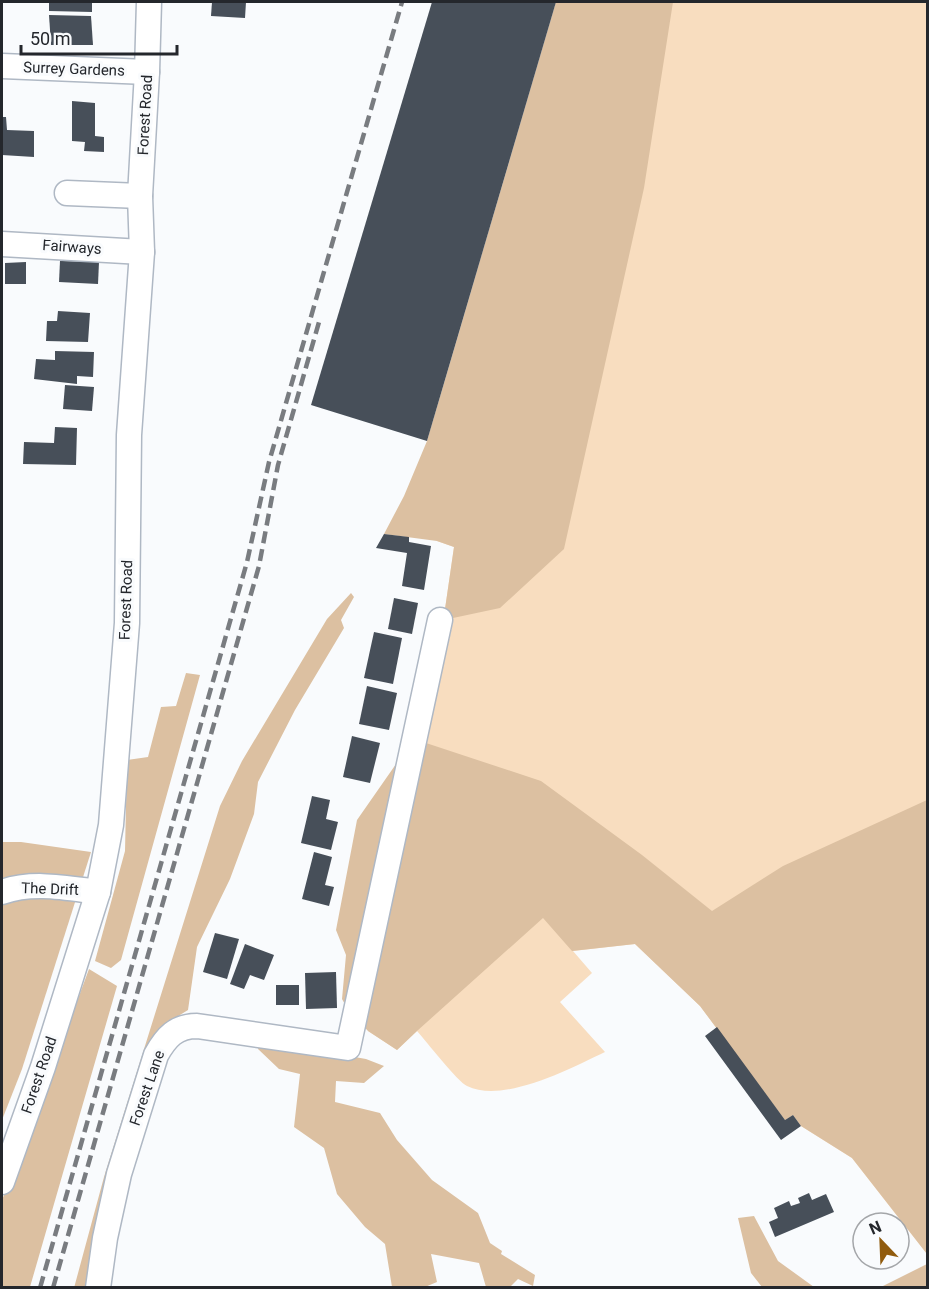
<svg xmlns="http://www.w3.org/2000/svg" width="929" height="1289" font-family="Roboto,sans-serif">
<style>
.green{fill:#f8ddbf}
.forest{fill:#dcc0a1}
.building{fill:#474f59}
.lines{fill:none;stroke-linecap:round;stroke-linejoin:round}
.minor-casing{stroke:#afb8c4;stroke-width:27}
.minor{stroke:#fff;stroke-width:24}
.rail{stroke:#797c80;stroke-width:4.5;stroke-dasharray:12 6;stroke-linecap:butt}
.labels{text-anchor:middle;dominant-baseline:central;stroke-width:6;stroke-linejoin:round;paint-order:stroke}
.street-label{font-size:15px;fill:#24272c;stroke:#f9fbfd}
</style>
<rect width="100%" height="100%" fill="#f9fbfd"/>
<path class="green" d="M556 2H927V1254L852 1158 801 1126 793 1115 785 1120 700 1006 635 944 573 951 592 973 560 1002 605 1052C571 1068 504 1104 467 1086 458 1082 426 1041 417 1031L397 1050 368 1031 403 754 426 743 453 622V618L445 609 454 547 437 541Z"/>
<g class="forest">
<path d="M556 2H673L644 188 564 549 500 608 453 618 445 609 454 547 437 541 384 534 404 496 427 441Z"/>
<path d="M351 593 354 597 341 620 344 628 295 710 258 782 254 814 230 879 197 947 188 1010 167 1023 91 1287 74 1288 104 1177 220 806 242 761 327 619Z"/>
<path d="M186 673 200 675 121 960 111 968 95 961 125 851 127 760 148 757 161 707 176 706Z"/>
<path d="M426 743 541 781 642 855 712 911 783 866 927 800V1254L852 1158 801 1126 793 1115 785 1120 700 1006 635 944 572 951 543 918 417 1031 397 1050 368 1031 348 1010 342 999 346 955 336 930 357 820 403 754Z"/>
<path d="M2 842H21L91 852 22 1069 2 1120Z"/>
<path d="M89 969 117 986 30 1287 2 1288V1200L21 1153Z"/>
<path d="M258 1040 366 1059 384 1066 364 1083 336 1081 335 1102 380 1113 397 1140 432 1180 478 1213 490 1243 502 1251 501 1254 535 1275 533 1286 518 1279 510 1287H486L479 1263 431 1254 437 1282 425 1287H392L385 1244 365 1227 337 1194 324 1148 294 1127 300 1074 279 1069 258 1049Z"/>
<path d="M754 1216 778 1261 814 1287H762L751 1273 738 1218Z"/>
<path d="M927 1264V1287H881Z"/>
</g>
<g class="building">
<path d="M49 2H92V12L49 11Z"/>
<path d="M212 2H246L245 18 211 16Z"/>
<path d="M432 2H556L427 441 311 405Z"/>
<path d="M49 15 91 16 93 45H51Z"/>
<path d="M72 101 95 103V136L104 137V152L84 151 85 142 72 141Z"/>
<path d="M2 117H6L7 130 34 131V157L2 155Z"/>
<path d="M60 261 99 262 98 284 59 282Z"/>
<path d="M26 262V284H5V263Z"/>
<path d="M58 311 90 313 88 342 46 341 47 321H57Z"/>
<path d="M55 351 94 352 93 377 77 376V384L34 379 36 359 55 360Z"/>
<path d="M65 385 94 387 92 411 63 409Z"/>
<path d="M55 427 77 428 76 465 23 464 24 442 54 443Z"/>
<path d="M384 534 409 537V542L431 546 424 590 402 586 407 553 376 548Z"/>
<path d="M394 598 418 603 412 634 388 629Z"/>
<path d="M374 632 402 638 393 684 364 678Z"/>
<path d="M367 686 397 693 389 730 359 724Z"/>
<path d="M352 736 380 743 370 783 343 777Z"/>
<path d="M312 796 330 800 326 819 338 822 331 850 301 843Z"/>
<path d="M314 852 332 857 325 885 334 887 329 906 302 899Z"/>
<path d="M215 933 239 939 227 979 203 972Z"/>
<path d="M245 944 274 955 264 980 250 975 244 989 230 984Z"/>
<path d="M336 972 337 1008 306 1009 305 973Z"/>
<rect x="276" y="985" width="23" height="20"/>
<path d="M717 1027 785 1120 793 1115 801 1126 781 1140 705 1036Z"/>
<path d="M809 1193 812 1200 826 1194 834 1212 775 1237 769 1222 778 1218 774 1208 789 1201 791 1206 800 1203 798 1198Z"/>
</g>
<g class="lines">
<g class="minor-casing">
<g id="minor">
<path d="M2 66 147 72"/>
<path d="M67 193 140 196"/>
<path d="M2 244 142 252"/>
<path d="M2 892C33 881 66 888 98 892"/>
<path d="M2 1182 43 1067 98 892 111 825 127 623 129 435 142 252 140 196 147 72 149 2"/>
<path d="M98 1288 105 1238 119 1174 156 1055C166 1037 176 1026 197 1026L348 1048 440 620"/>
</g>
</g>
<use href="#minor" class="minor"/>
<g class="rail">
<path d="M40 1288 247 562 269 462 402 2"/>
<path d="M53 1288 259 566 278 465 319 322"/>
</g>
</g>
<g class="labels">
<g class="street-label">
<text transform="translate(74 69) rotate(2)">Surrey Gardens</text>
<text transform="translate(145 115) rotate(-87)">Forest Road</text>
<text transform="translate(72 247) rotate(4)">Fairways</text>
<text transform="translate(126 600) rotate(-88)">Forest Road</text>
<text transform="translate(50 889) rotate(2)">The Drift</text>
<text transform="translate(39 1075) rotate(-71)">Forest Road</text>
<text transform="translate(147 1088) rotate(-71)">Forest Lane</text>
</g>
</g>
<rect width="929" height="1289" fill="none" stroke="#24272c" stroke-width="6"/>
<g transform="translate(881 1241) rotate(337)"><circle r="28" fill="#f9fbfd" stroke="#a4a6a9" stroke-width="1.5"/>
<path d="M0-4.5L10 22L0 15L-10 22Z" fill="#905b0d"/>
<text y="-9" font-size="16" font-weight="bold" text-anchor="middle" fill="#24272c">N</text>
</g>
<path d="M21 45v9h156v-9" fill="none" stroke="#24272c" stroke-width="3"/>
<text x="30" y="45" font-size="18" fill="#24272c" stroke="#f9fbfd" stroke-width="4.5" paint-order="stroke">50 m</text>
</svg>
